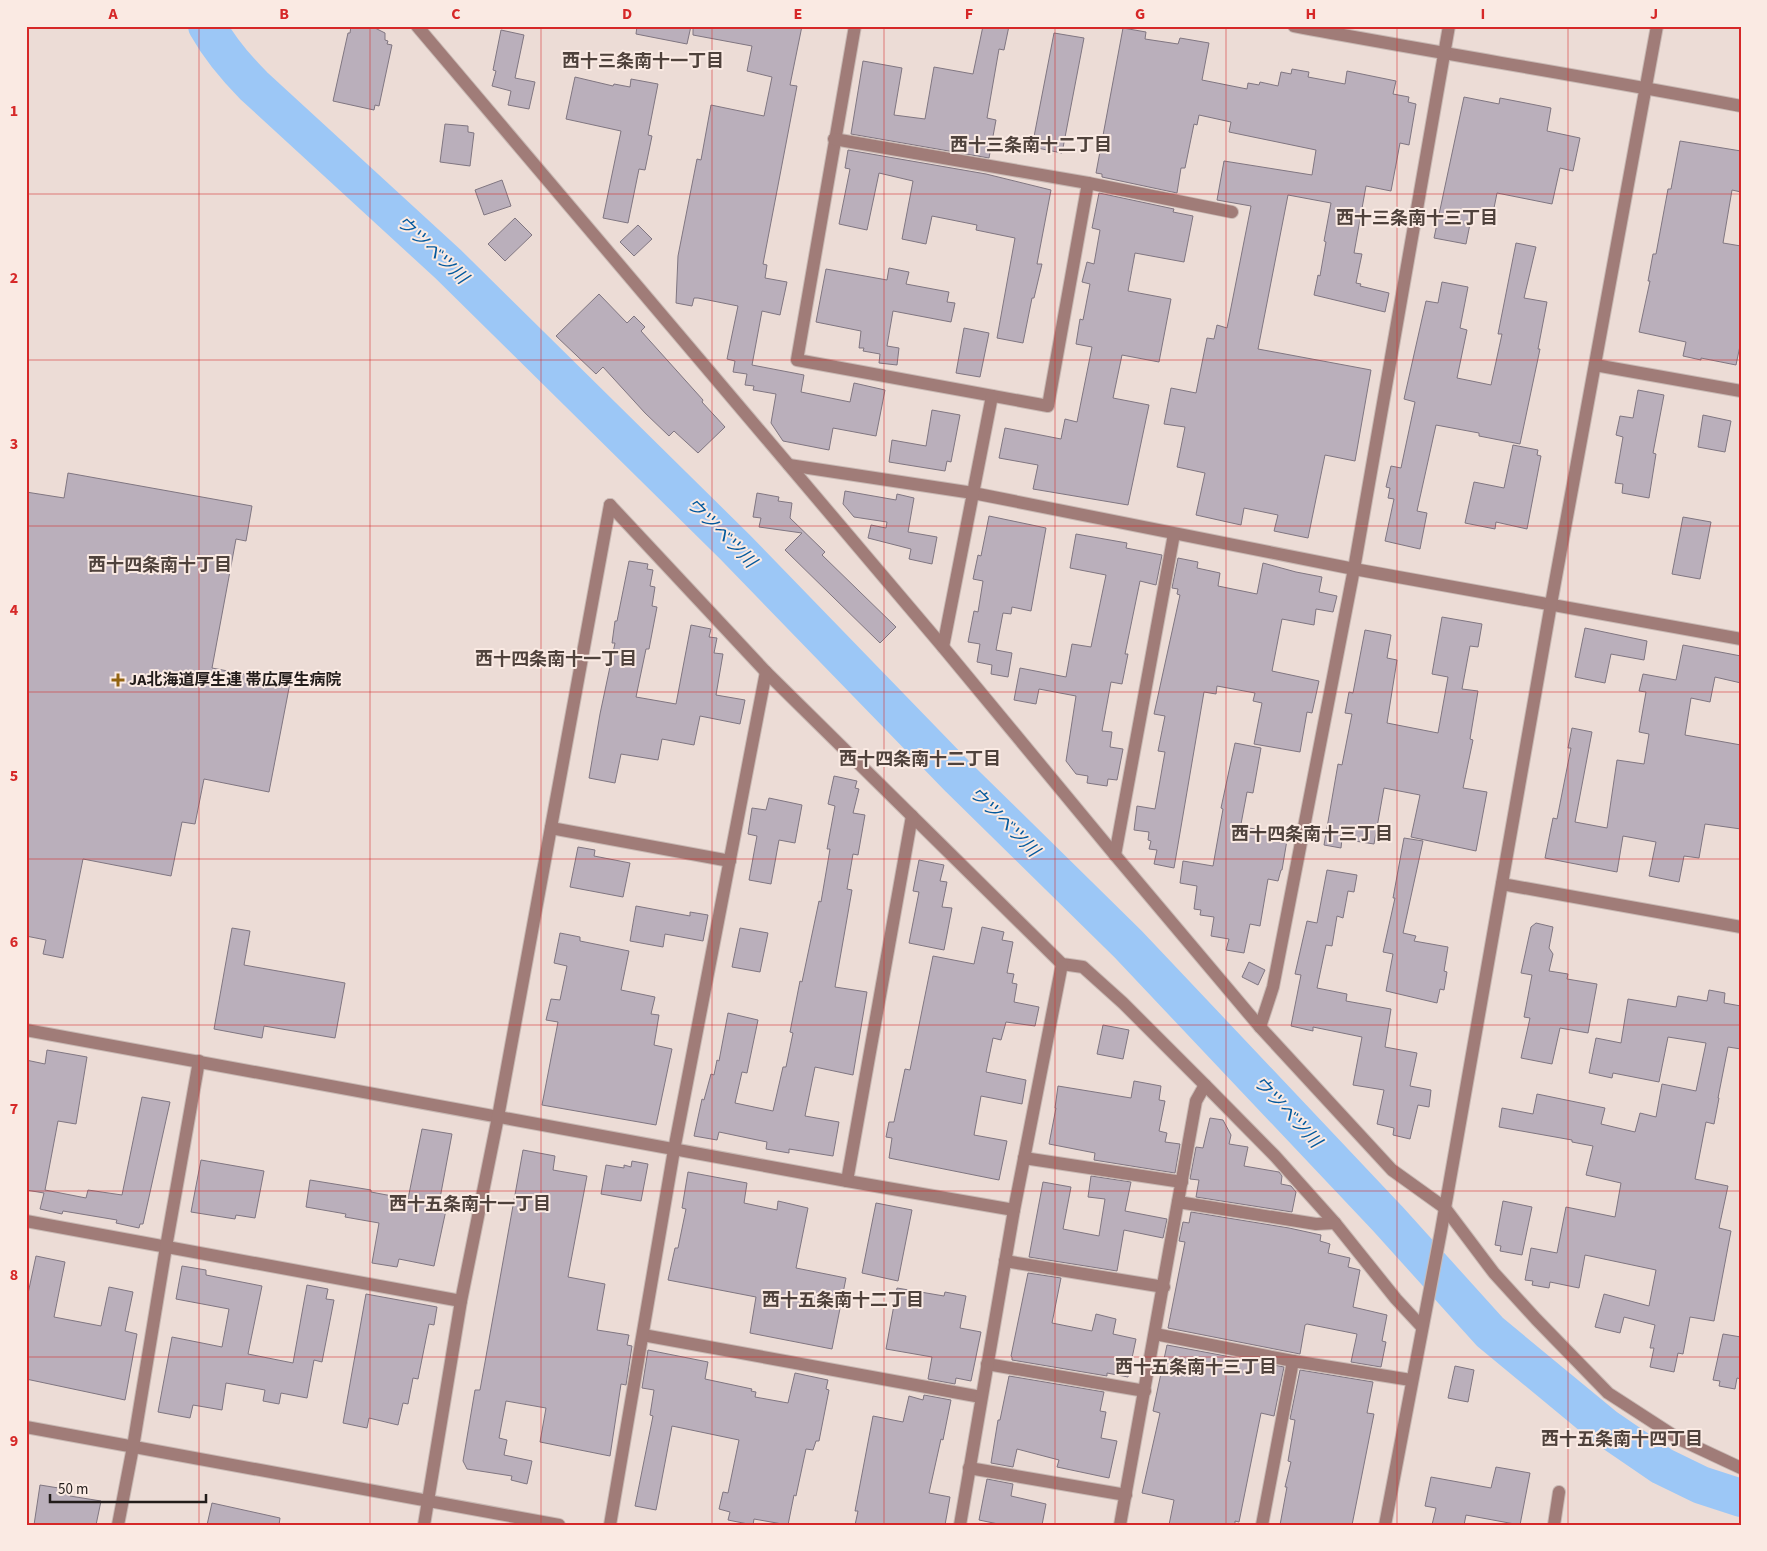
<svg xmlns="http://www.w3.org/2000/svg" width="1767" height="1551" font-family="'Source Sans 3','Noto Sans JP',sans-serif">
<style>
.lines{fill:none;stroke-linecap:round;stroke-linejoin:round}
.river{stroke:#9cc7f6;stroke-width:38}
.building{fill:#baafbb;stroke:#807681}
.minor-casing{stroke:#c8b9b4;stroke-width:14}
.minor{stroke:#a07c78;stroke-width:12}
.grid{fill:none;stroke:#d62828;stroke-width:1;stroke-opacity:0.55}
.poi-dot{fill:#926311;stroke:#faeae3;stroke-width:2}
.labels{text-anchor:middle;dominant-baseline:central;stroke-width:4;stroke-linejoin:round;paint-order:stroke}
.poi-label{font-size:16px;font-weight:bold;fill:#221c1a;stroke:#faeae3;text-anchor:start}
.neighbourhood-label{font-size:18px;font-weight:bold;fill:#4f423c;stroke:#faeae3}
.water-label{font-size:18px;font-style:italic;fill:#03599d;stroke:#faeae3}
.neatline{fill:none;stroke:#d62828;stroke-width:2}
.grid-label{font-size:16px;text-anchor:middle;font-weight:bold;fill:#d62828}
</style>
<rect width="100%" height="100%" fill="#ecdcd6"/>
<g class="lines">
<path class="river" d="M207 26C220 49 235 67 254 86L448 264 735 547 959 778 1128 944 1388 1219 1490 1332 1605 1427 1662 1466 1701 1485 1741 1498"/>
</g>
<g class="building">
<path d="M351 26H371L385 33V40L388 41 387 44 392 45 379 106 375 105 374 110 333 101 348 33H350Z"/>
<path d="M637 26H691L687 44 636 34Z"/>
<path d="M693 26H802L790 85 797 86 763 264 767 265 765 278 787 282 780 315 762 311 752 365 804 375 801 392 850 402 854 383 885 390 876 436 833 428 829 450 783 441 771 423 776 394 753 390 754 386 745 385 747 374 733 372 735 361 727 359 738 306 698 298H694L692 306 676 303 678 256 697 159 701 160 711 105 764 116 772 77 747 71 752 46 693 35Z"/>
<path d="M983 26H1009L1004 50 999 49 987 118 996 120 989 158 851 134 863 61 902 68 894 115 925 119 934 67 973 74Z"/>
<path d="M1123 28 1146 32 1145 39 1178 44 1180 38 1209 43 1202 80 1247 89 1248 83 1259 85 1260 82 1278 86 1281 72 1291 74 1292 69 1309 72 1308 77 1345 84 1347 71 1396 81 1393 94 1409 97 1408 102 1416 104 1409 145 1400 143 1391 191 1366 186 1354 253 1362 254 1356 283 1361 284 1360 286 1389 293 1385 312 1314 295 1318 275 1320 276 1326 242 1324 241 1331 203 1288 195 1258 349 1371 370 1355 461 1325 455 1308 538 1274 531 1278 515 1244 508 1241 525 1196 515 1205 473 1177 467 1185 427 1164 424 1171 388 1196 393 1207 338 1214 339 1217 325 1227 328 1251 206 1217 200 1224 161 1312 175 1316 150 1229 132 1231 122 1199 115 1197 125 1194 124 1185 168H1181L1177 193 1102 177V174L1096 173Z"/>
<path d="M501 30 524 35 515 78 535 82 529 109 508 105 511 91 492 86 496 71 493 70Z"/>
<path d="M1054 33 1084 38 1062 153 1032 147Z"/>
<path d="M575 77 613 86 614 84 630 87 631 79 658 84 648 135 652 136 645 170 639 169 628 223 603 218 621 131 566 119Z"/>
<path d="M1464 97 1499 104 1500 98 1551 108 1547 131 1580 138 1573 171 1560 168 1552 204 1497 193 1493 213 1473 209 1466 244 1434 238Z"/>
<path d="M445 124 468 126V132L474 133 470 166 440 162Z"/>
<path d="M1680 141 1741 151V192L1732 190 1723 243 1741 246V341L1736 365 1701 358V360L1683 356 1686 342 1639 332 1650 281H1648L1653 254H1656L1668 189H1671Z"/>
<path d="M848 150 986 174 1051 190 1037 264H1042L1034 298H1032L1023 343 997 338 1015 238 976 230 977 225 932 216 926 244 902 239 913 181 879 173 867 230 839 224 850 169 845 168Z"/>
<path d="M502 180 511 206 484 215 475 190Z"/>
<path d="M1099 193 1174 209 1173 212 1193 216 1184 262 1135 253 1128 291 1171 299 1159 362 1122 355 1113 398 1149 405 1128 505 1033 489 1038 465 999 458 1005 428 1061 439 1065 419 1077 422 1092 347 1076 344 1080 319 1083 320 1090 284 1082 282 1087 262 1094 264 1100 230 1092 228Z"/>
<path d="M515 218 532 235 505 261 488 244Z"/>
<path d="M638 225 652 239 634 256 620 242Z"/>
<path d="M1516 243 1536 247 1524 298 1547 302 1538 349H1540L1520 444 1479 436V433L1436 425 1417 511 1427 513 1420 549 1385 541 1394 499 1388 498 1390 488 1386 487 1391 466 1401 468 1415 402 1404 399 1426 301 1438 303 1442 282 1468 287 1460 328 1467 330 1457 378 1491 385 1502 334H1498Z"/>
<path d="M889 268 909 272 906 284 949 292 947 302 955 303 951 322 893 311 887 346 899 348 897 365 879 363 880 354 863 351 864 348H859L861 331 816 322 826 269 887 280Z"/>
<path d="M599 294 627 323 634 316 645 327 641 331 703 400 702 402 725 427 698 453 674 431 669 436 645 413 603 367 596 374 556 336Z"/>
<path d="M964 328 989 333 980 377 956 373Z"/>
<path d="M1638 390 1664 395 1653 453 1656 454 1649 498 1622 493 1623 484 1615 483 1623 437 1616 435 1620 416 1633 418Z"/>
<path d="M932 410 960 415 951 462 947 461 945 471 889 462 892 440 926 446Z"/>
<path d="M1703 415 1731 421 1725 452 1698 447Z"/>
<path d="M1513 445 1538 450 1537 455 1541 456 1527 529 1496 522 1495 529 1465 523 1474 482 1504 488Z"/>
<path d="M68 473 252 506 246 541 236 539 212 668 290 683 269 792 204 779 195 824 182 822 171 876 83 859 63 958 43 954 46 940 26 936V492L64 498Z"/>
<path d="M845 491 896 500 897 494 914 498 908 532 937 537 932 564 909 559 911 549 868 538 871 525 886 528 887 522 854 517 843 504Z"/>
<path d="M757 493 779 497 778 501 792 503 790 518 825 552 822 555 896 627 880 643 785 550 802 533 759 527 761 518 753 517Z"/>
<path d="M989 516 1046 528 1031 611 1012 607 1011 614 1003 613 996 650 1012 653 1008 677 991 674 992 665 977 662 980 644 968 642 974 611 978 612 983 581 973 579 978 555 981 556Z"/>
<path d="M1683 517 1711 522 1700 579 1672 574Z"/>
<path d="M1076 534 1127 543 1126 548 1162 555 1156 585 1140 581 1125 654H1128L1122 684 1111 682 1102 731 1112 732 1110 747 1123 749 1117 780 1108 779 1107 786 1087 783 1088 776 1076 774 1066 761 1076 696 1039 689 1036 704 1014 700 1020 668 1066 677 1072 644 1091 647 1106 575 1070 568Z"/>
<path d="M1178 558 1198 562 1197 568 1220 573 1218 586 1257 594 1263 563 1296 572 1322 577 1319 592 1337 596 1333 612 1316 609 1314 625 1282 619 1272 671 1319 681 1312 713 1307 712 1300 752 1254 744 1262 703 1253 701 1255 693 1217 686 1216 694 1204 692 1174 868 1154 864 1157 850 1149 849 1151 841 1148 840 1149 832 1134 830 1137 806 1155 809 1165 752 1158 751 1165 716 1154 714 1180 595 1177 594 1178 589 1172 588Z"/>
<path d="M629 561 648 564 647 569 653 570 650 586 655 587 652 606 657 607 649 649H646L636 697 676 704 691 625 711 629 709 637 717 638 714 653 723 654 716 695 745 700 740 724 700 716 694 745 662 739 658 760 621 754 615 783 589 778 600 714 615 643H612L615 621H617Z"/>
<path d="M1442 617 1482 624 1478 647 1470 646 1462 689 1478 691 1470 739 1473 740 1463 788 1487 792 1476 851 1411 837 1420 795 1384 788 1374 844 1342 839 1341 848 1324 845 1338 764 1342 765 1352 714 1345 713 1349 692 1353 693 1365 630 1391 635 1387 658 1397 660 1387 723 1438 733 1448 677 1432 674Z"/>
<path d="M1585 628 1647 641 1644 660 1611 654 1605 683 1575 677Z"/>
<path d="M1683 645 1741 656V683L1715 677 1710 702 1691 698 1685 735 1741 745V829L1705 824 1699 858 1684 856 1679 882 1649 876 1656 842 1623 836 1617 872 1545 858 1553 818 1557 819 1571 748H1568L1572 728 1592 732 1575 822 1607 828 1617 760 1644 764 1649 734 1639 732 1646 692 1639 691 1643 674 1676 680Z"/>
<path d="M1235 743 1261 748 1253 793 1247 792 1241 824 1249 826V828L1288 834 1282 870H1281L1278 881 1268 879 1260 926 1250 924 1244 953 1226 950 1229 939 1211 936 1214 917 1200 915 1201 910 1194 909 1197 886 1180 883 1183 861 1213 866 1223 809 1221 808Z"/>
<path d="M834 776 857 781 855 788 859 789 853 813 865 815 858 855 853 854 847 889 852 890 835 987 867 992 853 1075 815 1067 805 1116 839 1122 833 1156 789 1149V1153L766 1149 767 1142 719 1132 717 1140 694 1136 702 1099 704 1100 711 1074 714 1075 717 1060 719 1061 728 1013 758 1020 747 1073 742 1072 735 1103 773 1111 783 1067H786L793 1033 790 1032 800 981 802 982 819 901 821 902 830 849H827L835 806 828 804Z"/>
<path d="M769 798 802 805 795 843 779 840 771 884 749 880 757 836 748 834 752 808 766 810Z"/>
<path d="M1404 838 1423 841 1403 933 1416 936 1414 941 1448 947 1444 971 1447 972 1444 990 1440 989 1437 1003 1386 991 1393 954 1383 952 1395 898H1393Z"/>
<path d="M578 847 595 850 594 856 630 863 623 897 570 887Z"/>
<path d="M919 860 944 865 940 881 947 882 942 907 952 908 944 950 909 943 919 892 913 891Z"/>
<path d="M1327 870 1357 875 1354 892 1348 891 1343 918 1337 916 1332 946 1326 945 1317 988 1347 994 1346 1001 1391 1009 1385 1047 1417 1053 1410 1086 1431 1090 1429 1107 1418 1105 1410 1139 1393 1135 1394 1128 1377 1124 1384 1090 1353 1085 1362 1037 1313 1027V1031L1291 1026 1301 975 1295 974 1307 921 1317 923Z"/>
<path d="M636 906 690 916V912L708 915 703 941 665 934 663 947 630 941Z"/>
<path d="M1536 923 1553 927 1549 948 1553 954 1549 971 1568 974 1567 979 1597 984 1588 1033 1560 1028 1552 1064 1521 1058 1530 1018 1524 1017 1532 975 1521 973 1531 927Z"/>
<path d="M982 927 1004 932 1002 940 1013 942 1007 973 1014 974 1012 983 1017 984 1014 1002 1039 1007 1035 1026 1006 1022 1001 1040 993 1038 986 1072 1026 1080 1022 1104 981 1096 974 1135 1007 1141 999 1180 889 1158 892 1138 886 1137 889 1122H894L905 1069 910 1070 933 956 974 964Z"/>
<path d="M232 928 250 931 244 965 345 983 335 1038 264 1026 262 1038 214 1029Z"/>
<path d="M740 928 768 933 760 972 732 967Z"/>
<path d="M560 933 580 937V941L629 951 621 990 655 997 651 1014 659 1015 654 1045 672 1049 656 1125 542 1105 558 1022 546 1020 551 999 560 1000 567 966 554 963Z"/>
<path d="M1249 962 1265 970 1258 985 1242 977Z"/>
<path d="M1709 990 1725 993 1724 1003 1741 1006V1049L1728 1047 1718 1098H1719L1714 1124 1706 1122 1695 1179 1728 1186 1719 1228 1731 1231 1714 1321 1690 1317 1683 1354 1678 1353 1674 1372 1650 1367 1654 1348H1650L1655 1325 1624 1317 1620 1333 1595 1327 1604 1294 1649 1306 1656 1270 1585 1255 1579 1288 1550 1282 1549 1288 1532 1285 1533 1281 1525 1280 1531 1248 1557 1253 1566 1207 1615 1217 1621 1183 1586 1175 1593 1146 1572 1142V1140L1499 1127 1502 1108 1533 1114 1537 1094 1605 1108 1601 1124 1635 1132 1640 1113 1656 1117 1662 1084 1696 1091 1706 1043 1668 1037 1659 1082 1613 1073 1612 1078 1589 1073 1596 1038 1621 1043 1628 999 1676 1007 1678 996 1707 1001Z"/>
<path d="M1103 1025 1129 1030 1123 1059 1097 1054Z"/>
<path d="M47 1050 87 1057 76 1124 58 1121 45 1190 86 1198 88 1190 122 1195 142 1097 170 1102 143 1224H140L139 1228 116 1223 117 1220 63 1211 62 1214 40 1209 44 1193 26 1190V1060L45 1064Z"/>
<path d="M1134 1081 1161 1086 1159 1100 1165 1101 1159 1131 1167 1133 1165 1142 1180 1144 1175 1173 1094 1160 1095 1153 1049 1144 1056 1108H1055L1058 1086 1131 1098Z"/>
<path d="M1210 1118 1223 1120 1231 1135 1229 1144 1248 1147 1244 1166 1279 1172 1282 1176 1281 1184 1291 1186 1296 1192 1292 1212 1196 1197 1199 1180 1190 1179 1196 1147 1203 1148Z"/>
<path d="M422 1129 452 1134 438 1209 446 1210 434 1266 399 1259 397 1267 372 1263 379 1223 345 1217 346 1214 306 1207 310 1180 371 1190V1192L408 1199Z"/>
<path d="M523 1150 555 1156 553 1170 587 1176 568 1277 605 1284 597 1330 629 1335 627 1345 632 1346 626 1385 621 1384 610 1456 540 1442 546 1408 506 1401 499 1438 507 1440 504 1455 532 1461 527 1484 511 1480 512 1476 467 1469 463 1461 475 1390H480Z"/>
<path d="M201 1160 264 1171 255 1218 236 1215 235 1219 191 1212Z"/>
<path d="M632 1161 648 1164 641 1201 601 1194 606 1165 624 1168V1165L631 1167Z"/>
<path d="M688 1172 747 1183 744 1203 777 1210 778 1201 808 1208 796 1268 846 1278 832 1349 750 1333 756 1297 668 1280 675 1248H678L686 1209 682 1208Z"/>
<path d="M1091 1176 1131 1182 1125 1211 1167 1219 1163 1238 1124 1230 1117 1271 1029 1257 1043 1182 1071 1187 1063 1229 1099 1236 1105 1199 1088 1197Z"/>
<path d="M1503 1201 1532 1207 1522 1255 1500 1251 1501 1246 1495 1245Z"/>
<path d="M876 1203 912 1210 898 1281 862 1273Z"/>
<path d="M1191 1212 1289 1228 1321 1235 1320 1241 1330 1244 1328 1253 1350 1258 1348 1267 1360 1270 1353 1307 1387 1315 1382 1341 1386 1342 1381 1367 1351 1362 1357 1334 1307 1324 1305 1325 1300 1354 1168 1328 1185 1242 1179 1241 1183 1222 1189 1223Z"/>
<path d="M36 1256 65 1262 54 1317 101 1326 109 1287 133 1292 125 1331 137 1334 125 1400 26 1379V1303Z"/>
<path d="M182 1266 206 1270V1275L262 1286 248 1354 293 1363 307 1285 328 1289 326 1299 334 1300 322 1362 314 1360 307 1398 281 1393 279 1404 263 1401 265 1390 226 1383 222 1410 193 1405 190 1418 158 1412 172 1337 222 1347 229 1309 176 1299Z"/>
<path d="M1028 1273 1061 1278 1052 1323 1092 1331 1096 1314 1116 1319 1113 1334 1136 1339 1128 1377 1107 1373V1376L1012 1360V1357L1011 1356Z"/>
<path d="M897 1288 944 1296 945 1292 966 1296 960 1328 981 1332 971 1381 956 1378 955 1384 928 1379 932 1357 886 1349Z"/>
<path d="M366 1294 437 1307 434 1325 429 1324 418 1379 413 1378 408 1404 403 1403 398 1425 369 1418 367 1428 343 1423Z"/>
<path d="M1723 1334 1741 1337V1379L1737 1378 1735 1389 1719 1386 1720 1381 1713 1380Z"/>
<path d="M1167 1345 1284 1367 1274 1416 1261 1413 1239 1522 1235 1521V1525H1169L1174 1500 1142 1493 1160 1413 1153 1411Z"/>
<path d="M648 1350 708 1362 705 1379 752 1389 751 1391 756 1392 755 1397 788 1403 795 1373 828 1380 826 1389 829 1390 819 1441H816L813 1450 806 1449 796 1496 794 1495 788 1525 754 1519 753 1525 728 1520 730 1512 719 1509 723 1492 728 1493 739 1440 672 1426 656 1510 635 1506 653 1416 650 1415 654 1390 642 1388Z"/>
<path d="M1455 1366 1474 1370 1468 1402 1448 1398Z"/>
<path d="M1300 1370 1373 1382 1367 1413 1374 1414 1352 1525H1280L1287 1487H1285L1291 1462 1288 1461 1295 1420 1290 1419Z"/>
<path d="M1009 1376 1104 1392 1100 1411 1106 1412 1101 1438 1117 1441 1109 1478 1057 1467 1059 1460 1017 1449 1013 1467 991 1463 998 1420H1000Z"/>
<path d="M924 1395 951 1400 943 1440 941 1439 929 1493 950 1497 945 1525H855L858 1511H855L873 1416 903 1422 909 1396 923 1400Z"/>
<path d="M1496 1467 1530 1473 1520 1525 1466 1515 1464 1525H1432L1436 1508 1425 1506 1431 1477 1491 1488Z"/>
<path d="M987 1479 1013 1484 1011 1496 1046 1504 1042 1525H1003L979 1520Z"/>
<path d="M40 1485 71 1490 70 1496 101 1501 96 1525H34Z"/>
<path d="M212 1503 280 1518 279 1525H207Z"/>
</g>
<g class="lines">
<g class="minor-casing">
<g id="minor">
<path d="M417 26 943 647 1115 855 1260 1027 1392 1170 1445 1208 1494 1273 1536 1319 1608 1393 1679 1439 1741 1468"/>
<path d="M855 26 797 360 1048 406 1088 183"/>
<path d="M1294 26C1442 54 1592 77 1741 106"/>
<path d="M834 139 1088 183 1232 212"/>
<path d="M1595 365 1741 391"/>
<path d="M789 465 973 493 1354 569 1741 639"/>
<path d="M610 505 766 672 1062 964 1083 967 1123 1003 1205 1085 1275 1156 1335 1223 1396 1299 1422 1327"/>
<path d="M943 647 992 396"/>
<path d="M551 828 730 861"/>
<path d="M1115 855 1174 534"/>
<path d="M1502 884 1741 927"/>
<path d="M1260 1027 1273 987 1354 569 1449 26"/>
<path d="M26 1030 847 1181 1014 1210"/>
<path d="M1024 1158 1182 1182"/>
<path d="M847 1181 912 816"/>
<path d="M1178 1202 1316 1224 1335 1223"/>
<path d="M26 1221 461 1301"/>
<path d="M1005 1261 1164 1287"/>
<path d="M1155 1334 1293 1361"/>
<path d="M643 1335 981 1397"/>
<path d="M987 1364 1145 1391"/>
<path d="M26 1427 559 1525"/>
<path d="M969 1468 1126 1495"/>
<path d="M118 1525 133 1447 166 1247 199 1061"/>
<path d="M424 1525 461 1301 498 1117 610 505"/>
<path d="M610 1525 674 1150 766 672"/>
<path d="M960 1525 1014 1210 1062 964"/>
<path d="M1120 1525 1196 1101 1205 1085"/>
<path d="M1262 1525 1293 1361 1411 1380"/>
<path d="M1385 1525 1441 1231 1551 604 1657 26"/>
<path d="M1554 1525 1559 1492"/>
</g>
</g>
<use href="#minor" class="minor"/>
</g>
<path class="grid" d="M199 26V1525M370 26V1525M541 26V1525M712 26V1525M884 26V1525M1055 26V1525M1226 26V1525M1397 26V1525M1568 26V1525M26 194H1741M26 360H1741M26 526H1741M26 692H1741M26 859H1741M26 1025H1741M26 1191H1741M26 1357H1741"/>
<path class="poi-dot" d="M115.5 672.5h5v5h5v5h-5v5h-5v-5h-5v-5h5z"/>
<g class="labels">
<g class="poi-label">
<text x="129" y="680">JA北海道厚生連 帯広厚生病院</text>
</g>
<g class="neighbourhood-label">
<text x="643" y="61">西十三条南十一丁目</text>
<text x="1031" y="145">西十三条南十二丁目</text>
<text x="1417" y="218">西十三条南十三丁目</text>
<text x="160" y="565">西十四条南十丁目</text>
<text x="556" y="659">西十四条南十一丁目</text>
<text x="920" y="759">西十四条南十二丁目</text>
<text x="1312" y="834">西十四条南十三丁目</text>
<text x="470" y="1204">西十五条南十一丁目</text>
<text x="843" y="1300">西十五条南十二丁目</text>
<text x="1196" y="1367">西十五条南十三丁目</text>
<text x="1622" y="1439">西十五条南十四丁目</text>
</g>
<g class="water-label">
<text transform="translate(432 250) rotate(43)">ウツベツ川</text>
<text transform="translate(721 533) rotate(45)">ウツベツ川</text>
<text transform="translate(1004 822) rotate(45)">ウツベツ川</text>
<text transform="translate(1287 1112) rotate(47)">ウツベツ川</text>
</g>
</g>
<rect width="1767" height="1551" fill="none" stroke="#faeae3" stroke-width="55"/>
<path d="M50 1494v8h156v-8" fill="none" stroke="#221c1a" stroke-width="2.5"/>
<text x="58" y="1494" font-size="15" fill="#221c1a" stroke="#faeae3" stroke-width="4" paint-order="stroke">50 m</text>
<rect x="28" y="28" width="1712" height="1496" class="neatline"/>
<g class="grid-label">
<text x="113" y="19">A</text>
<text x="284" y="19">B</text>
<text x="456" y="19">C</text>
<text x="627" y="19">D</text>
<text x="798" y="19">E</text>
<text x="969" y="19">F</text>
<text x="1140" y="19">G</text>
<text x="1311" y="19">H</text>
<text x="1483" y="19">I</text>
<text x="1654" y="19">J</text>
<text x="14" y="116">1</text>
<text x="14" y="283">2</text>
<text x="14" y="449">3</text>
<text x="14" y="615">4</text>
<text x="14" y="781">5</text>
<text x="14" y="947">6</text>
<text x="14" y="1114">7</text>
<text x="14" y="1280">8</text>
<text x="14" y="1446">9</text>
</g>
</svg>
